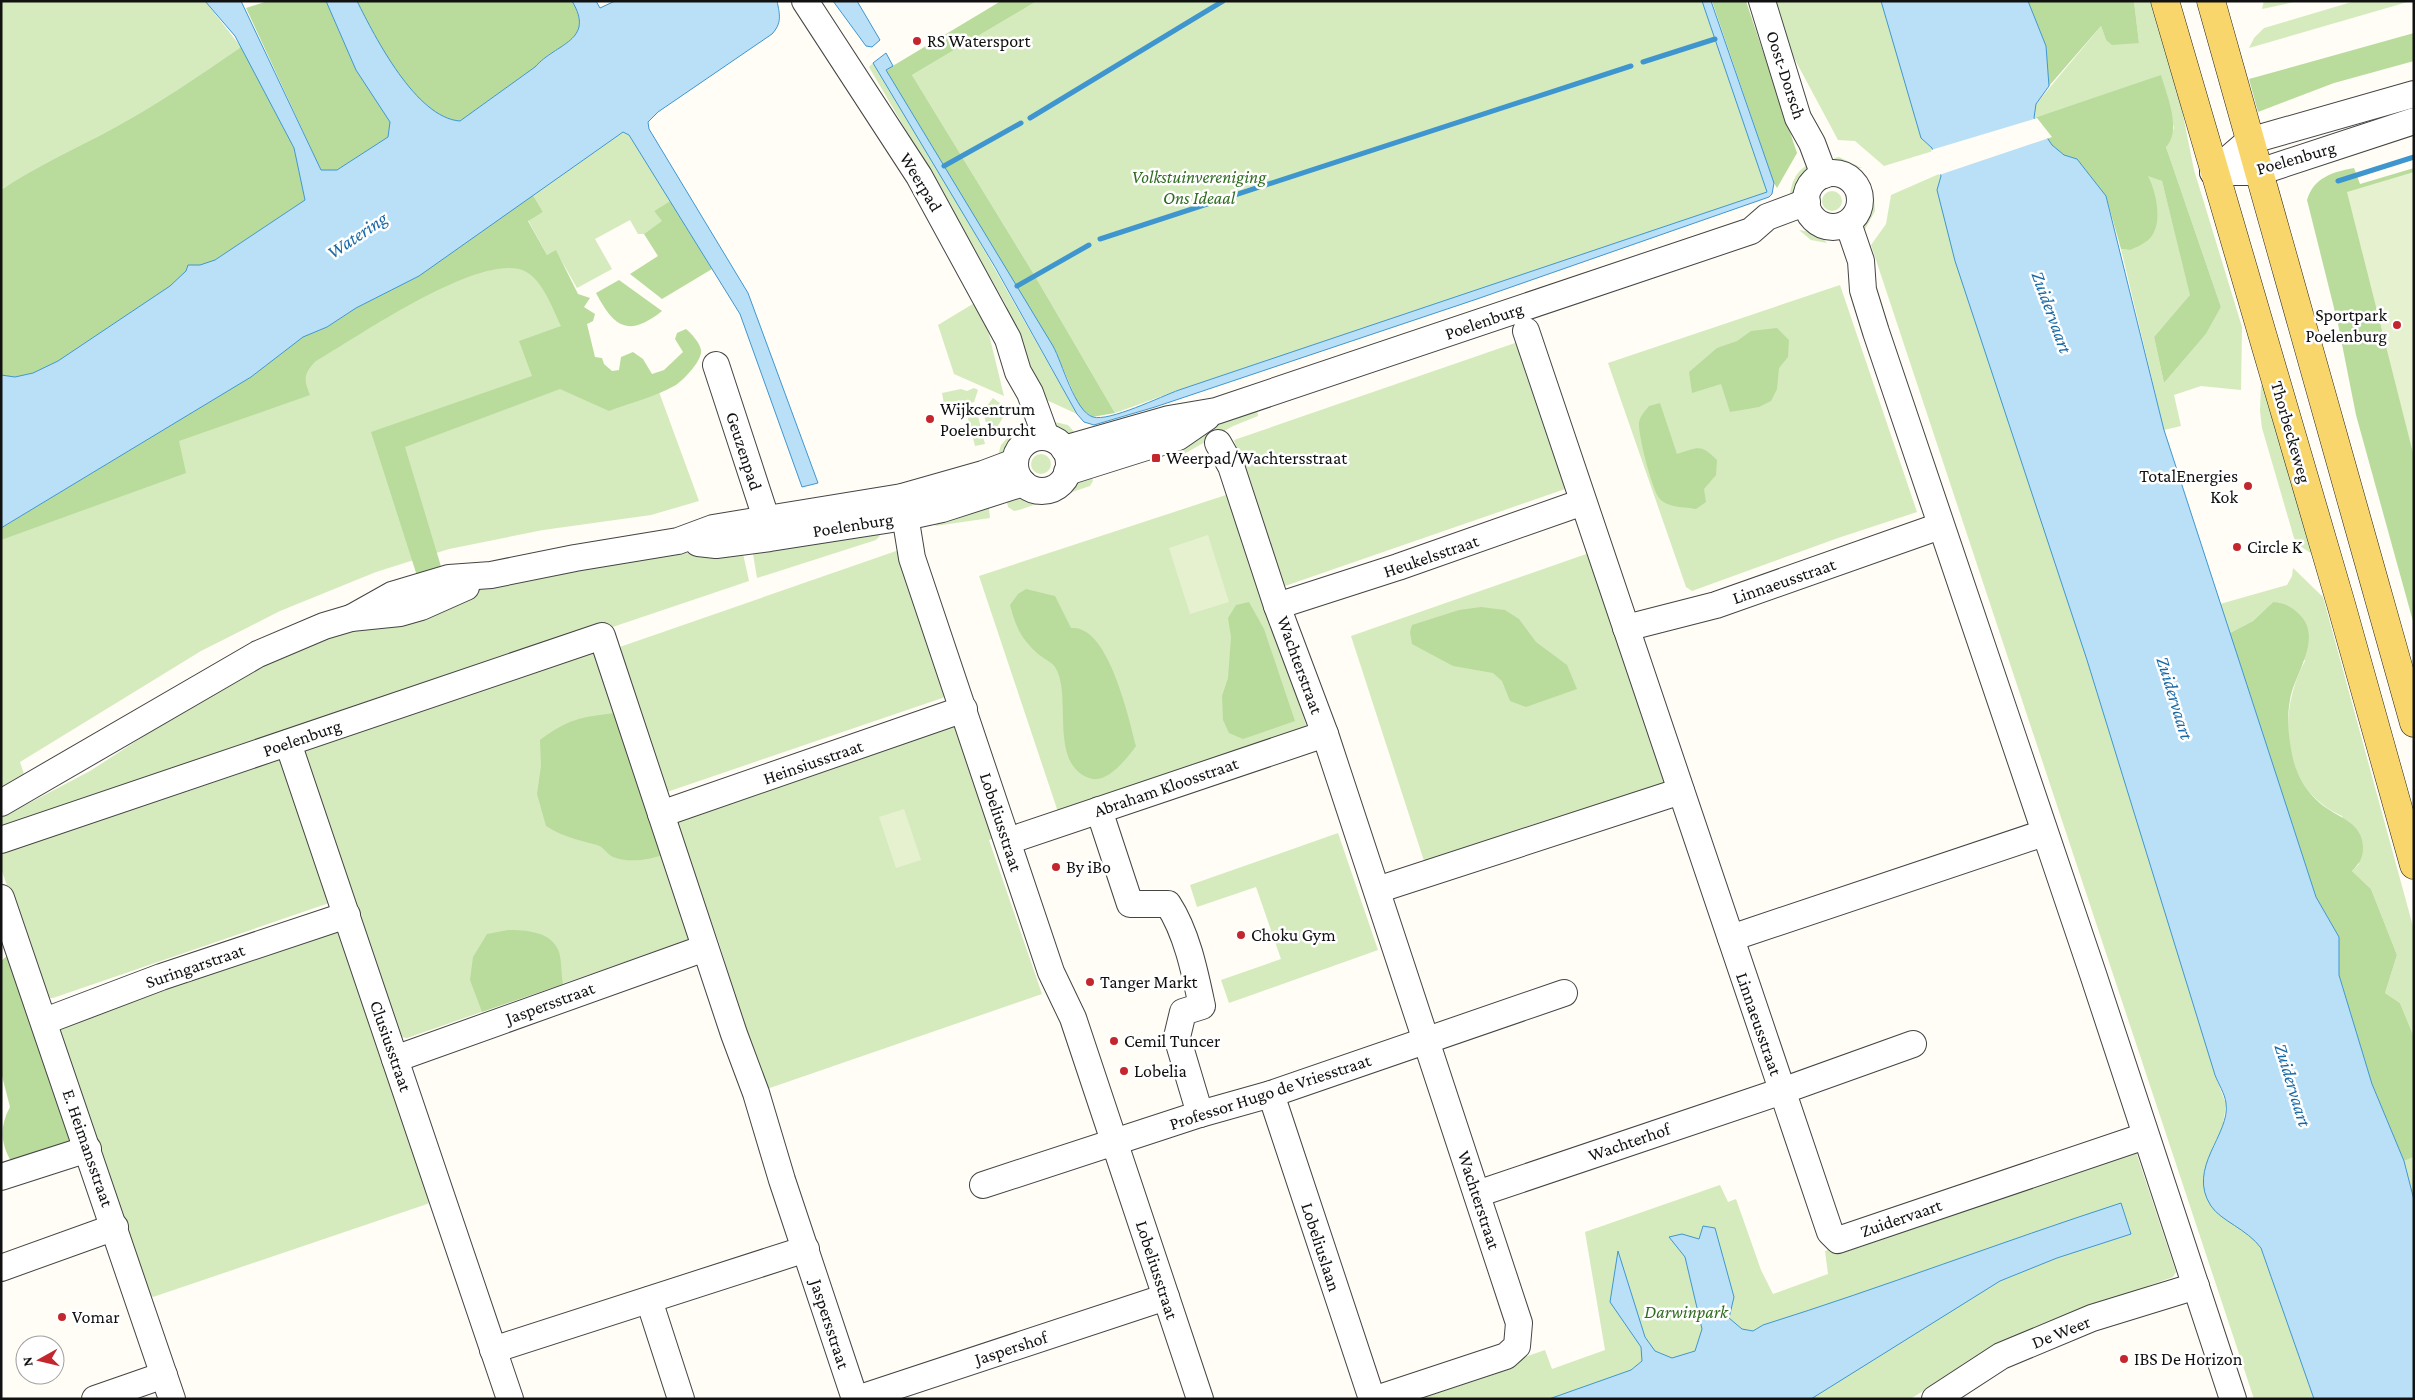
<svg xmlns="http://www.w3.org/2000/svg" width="2415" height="1400" font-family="'Crimson Pro',serif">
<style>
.green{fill:#d5ebbd}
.forest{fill:#b9dc9c}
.pitch{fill:#e6f2cf}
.water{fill:#b9e0f7;stroke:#3f96cf}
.pier{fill:#fffdf5}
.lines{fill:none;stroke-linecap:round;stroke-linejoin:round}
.stream{stroke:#3f96cf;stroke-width:5}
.minor-casing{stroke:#444;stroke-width:28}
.major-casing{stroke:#222;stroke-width:29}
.minor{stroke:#fff;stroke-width:26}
.major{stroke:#f9d66b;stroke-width:28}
.poi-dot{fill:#c4262e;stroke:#fff;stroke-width:2}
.labels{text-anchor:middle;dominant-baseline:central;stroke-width:5;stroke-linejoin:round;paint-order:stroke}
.poi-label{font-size:18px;fill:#111;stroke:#fff;text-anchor:start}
.street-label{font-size:18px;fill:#111;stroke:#fff}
.park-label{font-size:18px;font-style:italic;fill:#2f6b1f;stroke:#fff}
.water-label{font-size:19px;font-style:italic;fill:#1768a6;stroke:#fff}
</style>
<rect width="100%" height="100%" fill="#fffdf5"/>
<g class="green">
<path d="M1 1H205L241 47C199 76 156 105 112 129 75 149 36 166 1 190Z"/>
<path d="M1037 1H1702L1767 192 1179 390 1115 413 1035 276 912 75Z"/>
<path d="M1773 1H1881L1921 138 1932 148 1933 151 1884 166 1855 141 1838 140 1785 41Z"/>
<path d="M2134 1H2156L2173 65 2194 170 2242 327 2241 390 2201 386 2174 395 2181 426 2164 430 2121 249 2130 250 2148 175 2162 181 2191 295 2154 337 2164 383 2206 334 2221 307 2166 147 2174 128 2161 76 2034 118 2036 104 2101 26 2106 40 2139 43Z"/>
<path d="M2264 1H2299L2262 9Z"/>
<path d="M2355 1H2411L2249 48 2254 38 2264 28Z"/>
<path d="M873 63 933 160 1077 414 1040 397 1006 305 959 221 869 67Z"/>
<path d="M623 132 629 135 670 201 654 211 663 221 644 234H638L630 220 595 239 612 269 577 288 556 251 547 255 528 220 543 212 533 195Z"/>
<path d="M1839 157 1862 168 1842 169 1834 158Z"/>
<path d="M1808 165 1803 186 1790 200C1789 187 1796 170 1808 165Z"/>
<path d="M1939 174 1941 176 1937 190 1942 207 2087 660 2215 1075 2226 1104 2223 1125 2212 1148 2206 1191 2211 1206 2254 1238 2261 1248 2314 1399H2254L1871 245 1886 224 1891 195Z"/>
<circle cx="1832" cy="201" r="10"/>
<path d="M1874 198 1875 211 1863 233 1859 228 1862 214Z"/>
<path d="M511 217 617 402 659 392 699 501 651 515 543 530 449 549 376 572 280 611 201 651 20 762 25 777 1 795V529Z"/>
<path d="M1799 230 1817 233 1827 243 1811 240Z"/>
<path d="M1840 285 1917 512 1838 538 1692 591 1686 587 1608 363Z"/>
<path d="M976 302 987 326 1004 396 954 374 938 325Z"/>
<path d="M1515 343 1522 344 1568 488 1282 587 1234 440Z"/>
<path d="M2267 380 2314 555 2298 545 2294 538 2262 428 2260 411 2261 386Z"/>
<path d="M974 388 978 390 974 402 965 404 963 400 944 404 942 393 961 389 967 391Z"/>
<path d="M993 398 1008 409 990 439 983 411Z"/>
<path d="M976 408 985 444 975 446 966 411Z"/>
<path d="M1257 408 1258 416 1233 426 1177 458 1173 448 1211 427Z"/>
<path d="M1050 421 1068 425 1077 435 1063 436Z"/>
<path d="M1016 428 1013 448 1003 457 997 459 1001 445Z"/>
<circle cx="1041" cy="464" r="10"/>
<path d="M1089 469 1093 481 1090 486 1019 510 1014 511 1008 507 1005 494 1021 493 1033 497 1052 496 1060 492 1072 478Z"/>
<path d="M1229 494 1308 731 1060 818 979 576Z"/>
<path d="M988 500 990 518 935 526 940 520Z"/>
<path d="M875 530 880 536 876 540 757 578 752 548Z"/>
<path d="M742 549 749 581 1 833V818L90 771 198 701 253 668 323 639 416 613 491 584 652 555Z"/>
<path d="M899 550 948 696 664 793 614 649Z"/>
<path d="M1592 552 1669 782 1425 864 1351 636Z"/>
<path d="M2293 568 2323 597 2414 930V1037L2400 1003 2385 993 2397 955 2371 889 2352 871 2359 864 2342 816C2335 813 2328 809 2322 804 2279 771 2281 704 2305 661L2273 602 2253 621 2230 633 2220 604 2287 585 2292 576Z"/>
<path d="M595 651 691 939 407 1038 401 1037 304 751Z"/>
<path d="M955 717 997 837 989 840 1042 994 764 1090 719 943 671 814Z"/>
<path d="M281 756 332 902 53 998H45L1 868V853Z"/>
<path d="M1338 833 1378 950 1229 1003 1221 980 1281 959 1256 887 1197 907 1190 885Z"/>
<path d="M339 925 430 1203 153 1297 147 1293 56 1021Z"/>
<path d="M2136 1152 2176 1272 2173 1277 2061 1317 2012 1338 1910 1399H1401L1545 1350 1552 1369 1605 1350 1585 1232 1720 1185 1728 1202 1736 1199 1761 1270 1773 1294 1828 1274 1825 1251Z"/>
<path d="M2414 1157V1200L2404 1161Z"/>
</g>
<g class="forest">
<path d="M268 1H326L356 70 390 122 388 137 337 170H321L246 8Z"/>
<path d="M357 1H572C596 41 556 43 535 67L460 121C416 118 375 38 357 1Z"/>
<path d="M1001 1H1037L912 75 1035 276 1115 413 1092 417 1080 408 1056 352 886 70Z"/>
<path d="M1712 1H1746L1797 153 1777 188 1774 183Z"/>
<path d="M2028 1H2134L2139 43 2112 45 2106 40 2101 26 2049 86 2046 46Z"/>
<path d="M2414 33V61L2334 83 2258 112 2249 79Z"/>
<path d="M241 47 294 148 305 200 215 260 200 265H188L186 271 170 286 58 361 33 373 15 377 1 375V190C36 166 75 149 112 129 156 105 199 76 241 47Z"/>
<path d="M2161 75C2167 96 2182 130 2166 147L2221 307 2206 334 2164 383 2154 337 2190 295 2162 181 2148 176C2156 191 2163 222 2151 237 2146 243 2137 247 2130 250L2121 249 2106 196 2077 159 2064 155 2052 145 2034 118Z"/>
<path d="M2354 168 2360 184 2414 168V625L2356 415 2338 324 2307 200C2314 177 2333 172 2354 168Z"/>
<path d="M533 195 543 212 528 221 547 255 556 250 578 294 590 298 584 307 595 314 593 321 587 324 595 357 602 358 604 364 612 371 619 370 621 357 633 352 643 359 652 374 664 370 683 352 675 339 677 333 686 329C691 333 700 343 701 350 703 360 682 382 674 386 654 397 630 403 609 411L560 389 405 447 443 573 418 579 371 432 532 376 519 341 561 326C552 308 541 274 519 269 471 258 359 336 316 361 304 373 303 379 310 395L179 441 186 473 1 540V528L251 377 302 337 327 327 356 308 419 276Z"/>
<path d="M670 201 712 269 662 299 630 274 658 256 644 234 662 221 654 211Z"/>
<path d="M619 280 662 311C628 338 614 327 596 293Z"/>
<path d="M1777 328 1789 340 1788 357 1779 368 1777 389 1771 401 1759 407 1730 412 1721 384 1692 393 1689 372 1717 348 1737 341 1751 331Z"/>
<path d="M1660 403 1677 454C1698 448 1700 443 1717 460L1716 475 1704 489 1706 502 1696 509C1685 507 1667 508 1659 498 1652 489 1638 435 1639 423 1640 416 1645 411 1649 406Z"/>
<path d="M1026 589 1055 596 1071 628C1074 628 1079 628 1082 630 1111 641 1129 718 1136 746 1127 758 1107 785 1089 778 1048 763 1073 695 1055 667 1052 662 1042 658 1037 653 1020 637 1016 627 1010 605L1018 594Z"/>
<path d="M1249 602 1264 629 1295 721 1243 739 1229 733 1223 720 1222 696 1228 678 1231 637 1228 618 1236 605Z"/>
<path d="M2273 602C2284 603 2291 606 2299 614 2324 638 2294 674 2290 700 2287 716 2288 732 2291 749 2294 770 2304 790 2321 804 2338 818 2363 822 2363 848 2363 858 2359 864 2352 871L2371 889 2397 955 2385 993 2400 1003 2414 1037V1157L2404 1161 2372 1084 2339 975V937L2316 897 2230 633 2253 621Z"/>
<path d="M1481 607 1505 610 1519 619 1536 642 1567 665 1577 689 1526 707 1510 701 1502 681 1493 673 1453 666 1412 644 1410 632 1412 625 1459 610Z"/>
<path d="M615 713 663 855C648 860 628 863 613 857 607 854 604 847 597 845 579 840 563 837 546 826L537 794 541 766 540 740C568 719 581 717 615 713Z"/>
<path d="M508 930C525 930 552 931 559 952 562 962 561 974 563 984L482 1012 470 980 473 957 487 934Z"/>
<path d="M7 956 75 1147 11 1161C0 1143 0 1125 10 1107L1 1072V961Z"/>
</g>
<g class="pitch">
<path d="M2414 172V457L2347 192Z"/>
<path d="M1208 535 1229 602 1190 614 1169 548Z"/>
<path d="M904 809 921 860 896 868 879 817Z"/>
</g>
<g class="water">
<path d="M205 1H241L321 170H337L388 137 390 122 356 70 326 1H357C375 37 416 118 460 121L535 67C556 43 596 41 572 1H596L600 8 615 1H777C780 15 782 23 772 34L658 112 648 122 649 129 748 293 818 483 802 487 740 314 629 135 623 132 419 276 356 308 327 327 303 337 251 377 1 528V375L15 377 33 373 58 361 170 286 186 271 188 265H200L215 260 305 200 294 148 235 36Z"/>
<path d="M833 1H857L880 40 872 47 866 46Z"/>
<path d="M1702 1H1711L1774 183 1772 194 1769 197 1477 299 1155 407 1094 425 1084 422 1077 414 995 267 873 63 886 53 893 66 886 70C942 162 997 254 1053 346 1062 362 1075 412 1093 417 1109 422 1162 396 1179 390L1767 192Z"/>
<path d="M1881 1H2028L2046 46 2049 86 2036 104 2034 118 2052 145 2064 155 2077 159 2106 196 2164 430 2316 897 2339 937V975L2372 1084 2404 1161 2414 1200V1399H2314L2261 1248C2247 1229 2221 1221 2211 1206 2186 1168 2231 1134 2226 1103 2225 1094 2218 1083 2215 1075L2087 660 1955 261 1937 190 1941 176 1932 148 1921 138Z"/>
<path d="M2121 1203 2131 1234 2057 1258 2000 1281 1811 1399H1549L1631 1370 1642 1361 1641 1347 1610 1302 1618 1251 1645 1337 1655 1351 1672 1358 1695 1351 1702 1329 1685 1257 1669 1237 1682 1234 1699 1239 1703 1226 1715 1228 1734 1297 1729 1318 1742 1329 1753 1331 1763 1325C1884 1287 2001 1242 2121 1203Z"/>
</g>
<path class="pier" d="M2037 118 2052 137 1939 175 1931 150Z"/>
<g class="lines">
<g class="stream">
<path d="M1643 62 1715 39"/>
<path d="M1030 118 1223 1"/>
<path d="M944 166 1021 123"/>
<path d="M2338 181 2414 157"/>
<path d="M1100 239 1631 66"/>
<path d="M1017 286 1089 245"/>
</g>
<g class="minor-casing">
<g id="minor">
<path d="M805 1 919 176 1008 339 1018 372 1030 393 1046 437"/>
<path d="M1762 1 1798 118 1812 143 1824 175"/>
<path d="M2213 172 2249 141 2414 94"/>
<path d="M2213 172H2259L2414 121"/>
<circle cx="1833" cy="200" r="27"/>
<path d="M1848 223 1861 261 1863 290 1876 332 2093 974 2233 1399"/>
<path d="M1526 331 1830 1232 1838 1240 2145 1136"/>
<path d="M716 365 766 518 769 535"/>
<circle cx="1042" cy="464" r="27"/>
<path d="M1218 443 1231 466 1277 606 1325 734 1519 1323 1517 1346 1506 1356 1376 1399"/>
<path d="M1064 449 1169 419 1216 411 1751 231 1767 217 1807 202"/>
<path d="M1067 472 1178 437 1207 417"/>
<path d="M902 497 912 558 1051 972 1073 1018 1200 1399"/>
<path d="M698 543 716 545 770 538 905 517 942 509 1023 483"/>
<path d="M1277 606 1398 567 1583 502"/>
<path d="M351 618 392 595 449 578 491 575 575 558 678 541 713 528 902 497 983 474 1015 462"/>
<path d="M1626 628 1716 605 1940 526"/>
<path d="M288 743 510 1399"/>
<path d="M1 803 258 654 324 626 351 618 400 613 421 607 466 587"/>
<path d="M1099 810 1130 904H1168C1187 933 1195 973 1202 1006L1183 1012 1177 1037 1200 1114"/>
<path d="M661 814 964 709"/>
<path d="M1 840 602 636 734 1034 756 1093 782 1180 855 1399"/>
<path d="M1008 841 1325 734"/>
<path d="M1377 890 1681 791"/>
<path d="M1 898 172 1399"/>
<path d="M1731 938 2044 833"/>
<path d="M45 1021 161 977 347 915"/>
<path d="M395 1059 705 948"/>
<path d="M1271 1094 1372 1399"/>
<path d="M1 1177 88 1149"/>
<path d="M983 1185 1200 1114 1271 1094 1564 993"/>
<path d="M1477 1194 1782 1091 1913 1044"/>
<path d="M1 1268 115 1227"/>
<path d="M649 1300 681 1399"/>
<path d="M493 1350 806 1249"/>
<path d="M95 1399 164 1375"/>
<path d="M857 1399 1166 1297"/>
<path d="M1935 1399 2001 1356 2092 1318 2196 1286"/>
</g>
</g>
<g class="major-casing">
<g id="major">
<path d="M2165 1 2341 604 2414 865"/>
<path d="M2211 1 2414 723"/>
</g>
</g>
<use href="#minor" class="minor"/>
<use href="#major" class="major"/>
</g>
<g class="poi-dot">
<circle cx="917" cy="41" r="5"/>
<circle cx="2397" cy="325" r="5"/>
<circle cx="930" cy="419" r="5"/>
<rect x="1151" y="453" width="10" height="10" rx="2.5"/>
<circle cx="2248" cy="486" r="5"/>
<circle cx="2237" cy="547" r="5"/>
<circle cx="1056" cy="867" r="5"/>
<circle cx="1241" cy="935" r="5"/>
<circle cx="1090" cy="982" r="5"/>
<circle cx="1114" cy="1041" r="5"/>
<circle cx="1124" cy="1071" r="5"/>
<circle cx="62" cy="1317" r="5"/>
<circle cx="2124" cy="1359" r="5"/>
</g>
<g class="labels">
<g class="poi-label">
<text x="927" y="41">RS Watersport</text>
<text x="2387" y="315" text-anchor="end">Sportpark<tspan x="2387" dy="21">Poelenburg</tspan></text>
<text x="940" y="409">Wijkcentrum<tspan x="940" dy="21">Poelenburcht</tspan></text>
<text x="1166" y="458">Weerpad/Wachtersstraat</text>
<text x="2238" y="476" text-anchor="end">TotalEnergies<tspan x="2238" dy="21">Kok</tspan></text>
<text x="2247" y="547">Circle K</text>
<text x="1066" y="867">By iBo</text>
<text x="1251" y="935">Choku Gym</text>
<text x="1100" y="982">Tanger Markt</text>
<text x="1124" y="1041">Cemil Tuncer</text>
<text x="1134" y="1071">Lobelia</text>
<text x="72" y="1317">Vomar</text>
<text x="2134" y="1359">IBS De Horizon</text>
</g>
<g class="street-label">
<text transform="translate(1786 75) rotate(72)">Oost-Dorsch</text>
<text transform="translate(2296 158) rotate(-16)">Poelenburg</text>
<text transform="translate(921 182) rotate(59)">Weerpad</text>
<text transform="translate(1484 321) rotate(-19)">Poelenburg</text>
<text transform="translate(2291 432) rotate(74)">Thorbeckeweg</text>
<text transform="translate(744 451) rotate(72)">Geuzenpad</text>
<text transform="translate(853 525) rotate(-9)">Poelenburg</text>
<text transform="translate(1431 556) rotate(-19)">Heukelsstraat</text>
<text transform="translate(1784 581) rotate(-19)">Linnaeusstraat</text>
<text transform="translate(1300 665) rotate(70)">Wachterstraat</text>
<text transform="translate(302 738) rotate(-19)">Poelenburg</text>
<text transform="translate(813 762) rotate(-19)">Heinsiusstraat</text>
<text transform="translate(1166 787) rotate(-19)">Abraham Kloosstraat</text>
<text transform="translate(1001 822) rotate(72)">Lobeliusstraat</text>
<text transform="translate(195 966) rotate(-19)">Suringarstraat</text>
<text transform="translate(550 1003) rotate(-20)">Jaspersstraat</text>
<text transform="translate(1759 1024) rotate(71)">Linnaeusstraat</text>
<text transform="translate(391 1046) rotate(71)">Clusiusstraat</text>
<text transform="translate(1270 1092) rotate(-18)">Professor Hugo de Vriesstraat</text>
<text transform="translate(1629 1142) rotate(-19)">Wachterhof</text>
<text transform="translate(88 1148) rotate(71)">E. Heimansstraat</text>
<text transform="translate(1479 1200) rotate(72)">Wachterstraat</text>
<text transform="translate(1901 1218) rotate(-19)">Zuidervaart</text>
<text transform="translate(1321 1247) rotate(72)">Lobeliuslaan</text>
<text transform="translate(1157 1270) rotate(72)">Lobeliusstraat</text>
<text transform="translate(830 1324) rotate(72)">Jaspersstraat</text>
<text transform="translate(2061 1332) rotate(-22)">De Weer</text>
<text transform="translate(1011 1348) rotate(-18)">Jaspershof</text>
</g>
<g class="park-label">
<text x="1199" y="177">Volkstuinvereniging<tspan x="1199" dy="21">Ons Ideaal</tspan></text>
<text x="1686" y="1312">Darwinpark</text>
</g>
<g class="water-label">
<text transform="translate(357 235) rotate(-34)">Watering</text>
<text transform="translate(2052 312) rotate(70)">Zuidervaart</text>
<text transform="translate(2175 698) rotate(73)">Zuidervaart</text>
<text transform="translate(2293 1085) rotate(73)">Zuidervaart</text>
</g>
</g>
<rect width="2415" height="1400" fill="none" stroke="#111111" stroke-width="5"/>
<g transform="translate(40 1360) rotate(262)"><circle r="24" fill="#ffffff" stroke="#a0a0a0"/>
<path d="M0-4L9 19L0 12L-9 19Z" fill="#c4262e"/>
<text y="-8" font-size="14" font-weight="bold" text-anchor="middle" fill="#111111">N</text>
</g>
</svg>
